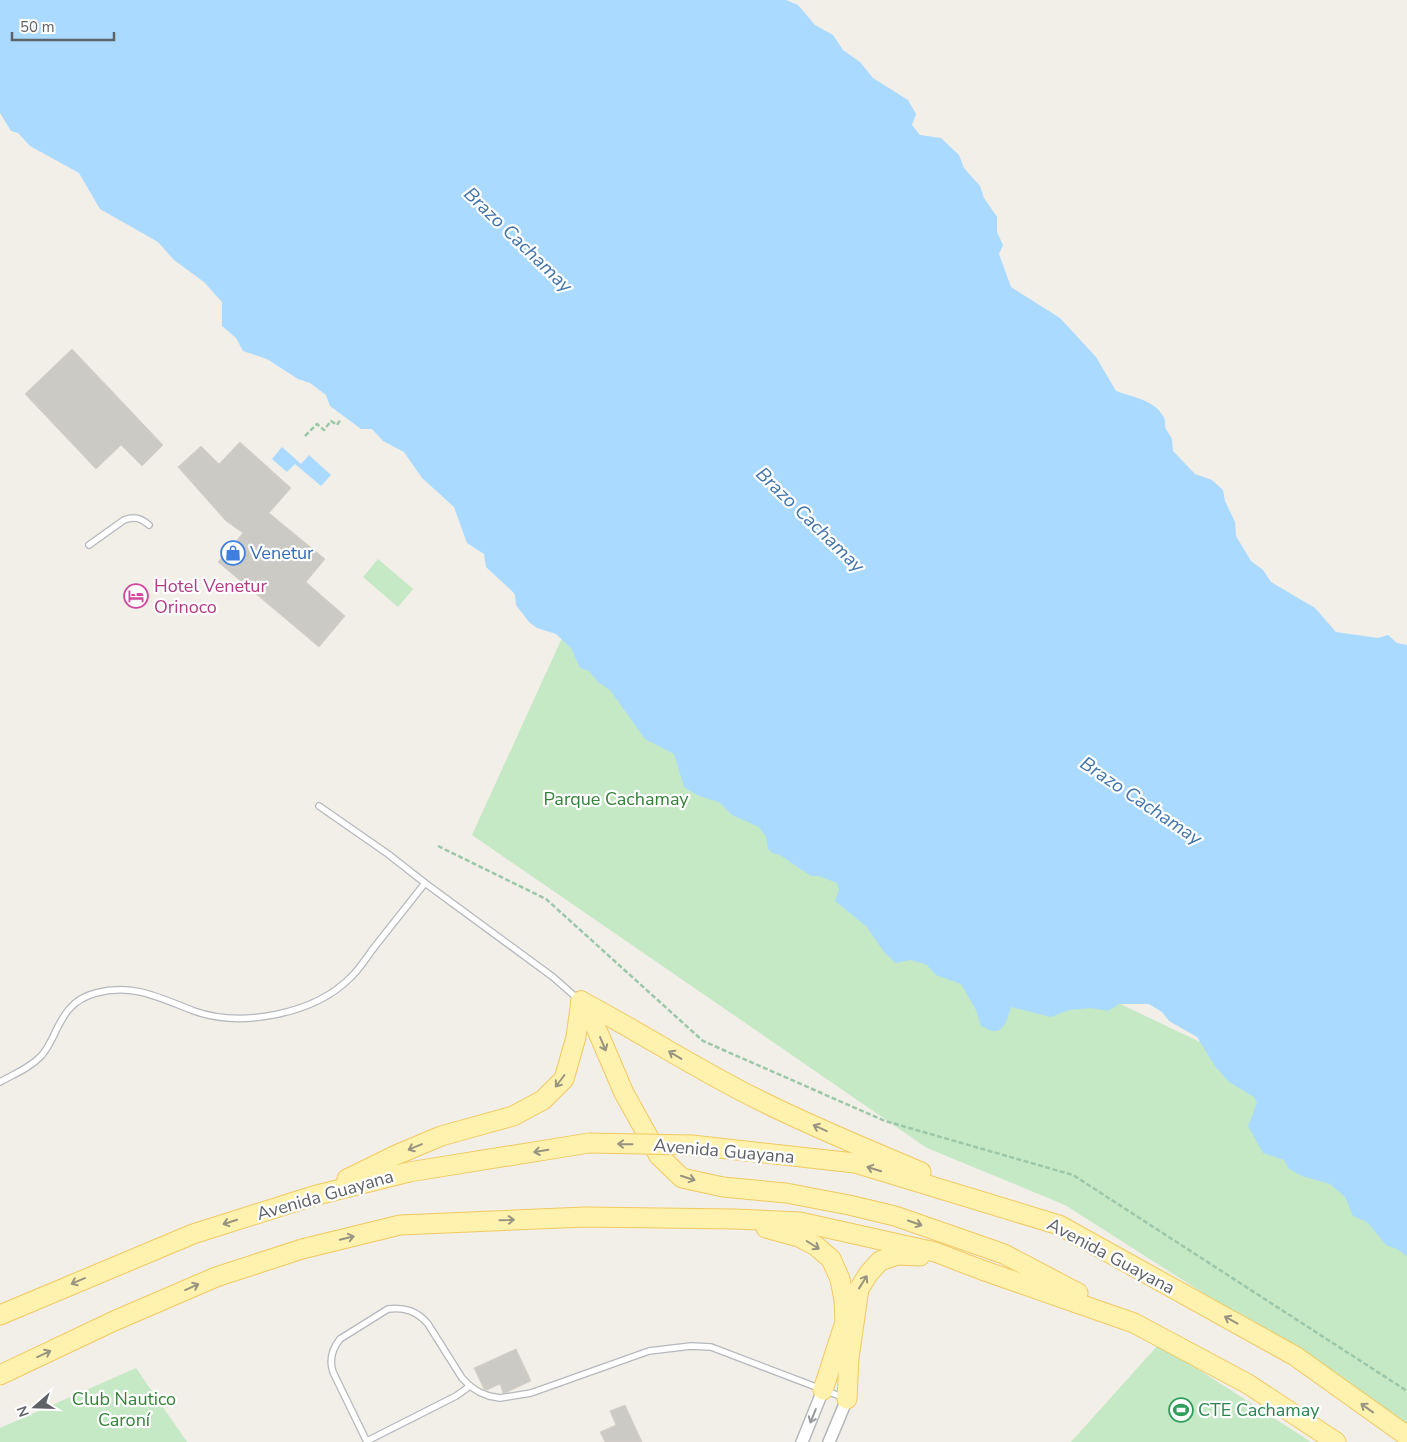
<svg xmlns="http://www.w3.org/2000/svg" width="1407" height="1442" font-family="'Nunito Sans',sans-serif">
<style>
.green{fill:#c5e8c5}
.water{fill:#aadaff}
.building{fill:#cccac5;stroke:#d6d1c6}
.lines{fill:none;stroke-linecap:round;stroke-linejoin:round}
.lane-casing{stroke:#b5b8bc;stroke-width:8}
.street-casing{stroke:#b5b8bc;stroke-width:14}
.primary-casing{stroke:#f2c960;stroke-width:21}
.path{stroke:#9cc7a9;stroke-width:2.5;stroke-dasharray:5 2.5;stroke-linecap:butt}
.lane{stroke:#fff;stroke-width:5.5}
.street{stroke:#fff;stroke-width:11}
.primary{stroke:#fff2af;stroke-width:19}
.primary-bridge-casing{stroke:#f2c960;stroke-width:21;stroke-linecap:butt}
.primary-bridge{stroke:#fff2af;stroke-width:19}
.oneway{stroke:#979581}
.oneway2{stroke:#979a9d}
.labels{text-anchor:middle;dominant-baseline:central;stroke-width:4.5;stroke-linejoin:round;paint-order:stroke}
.shop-label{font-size:18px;fill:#366cbe;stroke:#fff;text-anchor:start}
.hotel-label{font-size:18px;fill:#b23c85;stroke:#fff;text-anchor:start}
.park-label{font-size:18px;fill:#348238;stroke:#fff}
.street-label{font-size:18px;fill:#5f6368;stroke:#fff}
.leisure-label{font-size:18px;fill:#27864d;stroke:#fff;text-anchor:start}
.water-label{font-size:19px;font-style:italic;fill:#4174aa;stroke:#fff}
</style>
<rect width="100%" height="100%" fill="#f1efe8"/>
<g class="green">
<path d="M378 559 413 589 398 607 363 577Z"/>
<path d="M572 616 898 898 1263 1072 1407 1214V1423L1065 1205 927 1148 472 835Z"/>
<path d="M1159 1344 1311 1442H1071Z"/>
<path d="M136 1368 187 1442H0V1428Z"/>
</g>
<g class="water">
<path d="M0 0H786L798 5 815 25 833 35 843 50 860 62 873 78 908 100 916 114 912 125 920 135 941 138 959 155 964 168 980 186 984 198 997 217V232L1003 245 999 254 1011 287 1060 318 1096 357 1116 391C1132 397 1156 400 1164 418 1166 421 1164 425 1166 429 1173 441 1172 436 1173 451L1195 474 1212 480 1223 490 1225 501 1235 522 1236 536 1251 561 1263 570 1271 582 1315 608 1336 632 1378 638 1388 635 1397 643 1407 645V1256L1397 1249 1386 1245 1367 1222 1353 1216 1345 1197 1330 1184 1302 1176 1289 1169 1284 1160 1263 1153 1248 1126 1257 1103 1254 1097 1229 1082 1215 1066 1197 1037 1169 1021 1162 1012 1149 1004H1119L1108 1011 1091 1008 1069 1010 1051 1017 1011 1007C1008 1016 1005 1033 992 1031 989 1030 984 1027 981 1026L976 1010 961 984 936 975 927 965 911 960 896 963 884 952 866 926 835 901 839 890 837 883 819 876H811L780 855 772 853 768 849 766 837 759 827 732 815 719 802 699 796 684 787 674 754 645 739 610 690 598 682 589 671 580 668 571 648 556 634 537 628 529 622 516 605 515 596 514 593 486 567 484 554 467 543 454 507 422 478 404 452 383 441 372 429H361L330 406 326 395 310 383 298 379 267 359 243 351 236 338 222 326V302L204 282 174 260 158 242 100 209 79 173 30 146 18 133 11 131 0 113Z"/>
<path d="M282 447 301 464 309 455 331 475 321 486 295 464 287 472 272 459Z"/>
</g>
<g class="building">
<path d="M72 349 163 445 142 466 121 445 96 469 25 394Z"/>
<path d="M240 442 291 488 269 513 325 559 306 582 345 616 319 647 218 562 243 533 226 521 178 467 201 446 219 464Z"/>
<path d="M516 1349 531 1381 507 1392 503 1393 500 1384 487 1390 484 1389 474 1368Z"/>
<path d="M625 1405 642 1442H605L600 1432 616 1425 610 1411Z"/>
</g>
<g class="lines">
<g class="lane-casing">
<g id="lane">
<path d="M89 545 124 520C134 516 141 518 149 525"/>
<path d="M319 806 388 854 425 883 553 977 579 1000"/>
<path d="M0 1082C14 1074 30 1068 41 1056 47 1050 49 1044 53 1037 63 1015 72 999 96 993 133 983 160 998 194 1011 242 1028 314 1014 350 978 359 970 366 958 373 949 390 927 408 905 425 883"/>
<path d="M367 1441 456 1396 470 1386"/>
<path d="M367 1442 333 1372C329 1360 332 1349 340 1339L388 1309C405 1307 417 1311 428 1324L462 1378 470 1386 479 1392 489 1396 500 1398 531 1393 649 1351 691 1346 711 1347 845 1398"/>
</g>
</g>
<g class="street-casing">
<g id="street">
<path d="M802 1442 823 1390"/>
<path d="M829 1442 847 1399"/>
</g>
</g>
<g class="primary-casing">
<g id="primary">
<path d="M581 1001 597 1030 624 1093 659 1156 682 1178 723 1187 786 1193 849 1205 895 1216 1004 1254 1078 1293"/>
<path d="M581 1001C642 1033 699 1071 761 1101 813 1127 867 1149 921 1172"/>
<path d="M692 1145 855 1163 1059 1225 1295 1356 1407 1436"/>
<path d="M347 1179 396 1155 441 1136 513 1116 543 1100 564 1079 576 1037 581 1001"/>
<path d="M766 1228 799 1237 816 1246 831 1259 840 1279 844 1300 845 1322 823 1390"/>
<path d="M0 1315 193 1234 313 1196 409 1172 589 1143"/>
<path d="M0 1375 114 1321 216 1277 302 1249 400 1225 585 1217 734 1219 800 1222 935 1252 982 1270 1134 1323 1248 1384 1336 1442"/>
<path d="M847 1399 849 1358 859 1289 869 1273 880 1261 897 1255 920 1256"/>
</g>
</g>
<g class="path">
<path d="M305 436 317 424 324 430 331 421 337 425 341 419"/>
<path d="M438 846 546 899 703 1041 885 1121 1073 1175 1407 1391"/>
</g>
<use href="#lane" class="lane"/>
<use href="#street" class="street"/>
<use href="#primary" class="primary"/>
<g class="primary-bridge-casing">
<path id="primary-bridge" d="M589 1143 692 1145"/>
</g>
<use href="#primary-bridge" class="primary-bridge"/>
</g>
<defs><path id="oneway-shaft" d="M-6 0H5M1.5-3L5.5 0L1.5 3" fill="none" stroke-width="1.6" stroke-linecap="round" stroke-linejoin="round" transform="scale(1.25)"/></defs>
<g class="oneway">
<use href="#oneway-shaft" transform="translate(603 1044) rotate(67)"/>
<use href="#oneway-shaft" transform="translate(675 1055) rotate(-149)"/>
<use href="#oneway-shaft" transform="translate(560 1081) rotate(127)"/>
<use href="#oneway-shaft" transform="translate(820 1128) rotate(-156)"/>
<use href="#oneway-shaft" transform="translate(625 1144) rotate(-179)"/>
<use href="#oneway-shaft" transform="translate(415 1147) rotate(157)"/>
<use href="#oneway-shaft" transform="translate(541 1151) rotate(171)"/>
<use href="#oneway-shaft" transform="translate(874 1169) rotate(-163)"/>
<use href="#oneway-shaft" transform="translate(688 1178) rotate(18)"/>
<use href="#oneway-shaft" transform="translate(507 1220) rotate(-2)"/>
<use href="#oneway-shaft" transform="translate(230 1222) rotate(162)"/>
<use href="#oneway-shaft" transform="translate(915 1223) rotate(19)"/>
<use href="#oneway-shaft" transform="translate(347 1238) rotate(-14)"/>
<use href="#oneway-shaft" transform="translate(813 1245) rotate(32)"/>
<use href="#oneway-shaft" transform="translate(78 1281) rotate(157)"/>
<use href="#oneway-shaft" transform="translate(863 1282) rotate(-58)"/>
<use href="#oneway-shaft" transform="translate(192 1287) rotate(-24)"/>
<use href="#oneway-shaft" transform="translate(1231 1320) rotate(-151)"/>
<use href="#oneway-shaft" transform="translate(44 1354) rotate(-25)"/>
<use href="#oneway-shaft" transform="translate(1367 1408) rotate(-144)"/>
</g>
<use class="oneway2" href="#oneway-shaft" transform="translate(813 1416) rotate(112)"/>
<defs>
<g id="shop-ring" transform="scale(1.25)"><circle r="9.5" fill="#fff" stroke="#3f7fe0" stroke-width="1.5"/><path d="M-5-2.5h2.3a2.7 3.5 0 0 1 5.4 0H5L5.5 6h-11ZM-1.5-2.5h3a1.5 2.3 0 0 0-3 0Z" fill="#3f7fe0"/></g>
<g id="hotel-ring" transform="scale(1.25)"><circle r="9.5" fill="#fff" stroke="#d1479c" stroke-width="1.5"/><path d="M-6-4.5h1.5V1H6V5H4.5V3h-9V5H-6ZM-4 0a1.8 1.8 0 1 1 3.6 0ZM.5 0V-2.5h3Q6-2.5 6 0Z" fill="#d1479c"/></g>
<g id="stadium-ring" transform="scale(1.25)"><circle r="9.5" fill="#fff" stroke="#2e9e5b" stroke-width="1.5"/><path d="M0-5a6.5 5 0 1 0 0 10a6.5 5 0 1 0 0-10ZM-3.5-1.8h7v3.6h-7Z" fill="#2e9e5b"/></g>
</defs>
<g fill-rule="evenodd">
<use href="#shop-ring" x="233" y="553"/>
<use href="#hotel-ring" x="136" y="596"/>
<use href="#stadium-ring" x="1181" y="1410"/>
</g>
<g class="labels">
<g class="shop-label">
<text x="250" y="553">Venetur</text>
</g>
<g class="hotel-label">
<text x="154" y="586">Hotel Venetur<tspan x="154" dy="21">Orinoco</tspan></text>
</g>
<g class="park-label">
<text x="616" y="799">Parque Cachamay</text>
<text x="124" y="1399">Club Nautico<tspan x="124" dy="21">Caroní</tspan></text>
</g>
<g class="street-label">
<text transform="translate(724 1151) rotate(5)">Avenida Guayana</text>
<text transform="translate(325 1195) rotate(-16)">Avenida Guayana</text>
<text transform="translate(1111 1256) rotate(28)">Avenida Guayana</text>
</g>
<g class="leisure-label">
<text x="1198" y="1410">CTE Cachamay</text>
</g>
<g class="water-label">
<text transform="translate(518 240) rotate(44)">Brazo Cachamay</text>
<text transform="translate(810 520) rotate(44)">Brazo Cachamay</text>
<text transform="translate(1141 801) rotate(34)">Brazo Cachamay</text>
</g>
</g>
<g transform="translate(35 1407) rotate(250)" stroke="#ffffff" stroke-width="4" paint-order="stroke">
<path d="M0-4L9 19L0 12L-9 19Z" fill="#5f6368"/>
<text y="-8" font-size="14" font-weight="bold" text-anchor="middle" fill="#5f6368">N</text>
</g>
<path d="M12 32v8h102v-8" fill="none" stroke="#5f6368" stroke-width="2.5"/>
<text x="20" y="32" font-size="15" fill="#5f6368" stroke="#ffffff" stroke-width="4" paint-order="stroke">50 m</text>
</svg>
